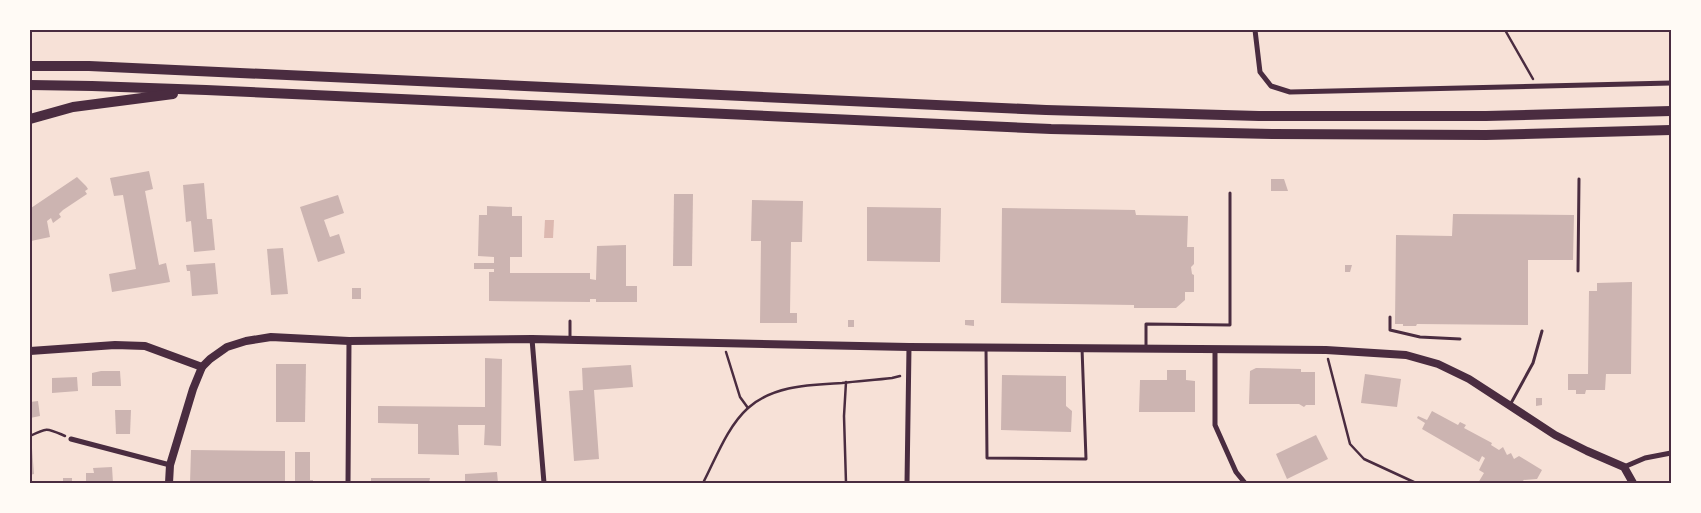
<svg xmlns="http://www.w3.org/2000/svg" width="1701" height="513" font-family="'Source Sans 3',sans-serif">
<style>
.water{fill:#dcb8b0}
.building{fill:#ccb4b1}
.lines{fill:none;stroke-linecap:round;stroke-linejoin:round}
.path{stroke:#4a2c40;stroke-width:2.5}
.service{stroke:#4a2c40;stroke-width:3}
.minor{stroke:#4a2c40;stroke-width:5}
.tertiary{stroke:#4a2c40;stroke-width:8}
.trunk{stroke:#4a2c40;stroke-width:10}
.neatline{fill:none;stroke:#4a2c40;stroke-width:2}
</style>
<rect width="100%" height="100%" fill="#f7e1d7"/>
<path class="water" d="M545 220H554L553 238H544Z"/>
<g class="building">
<path d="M149 171 153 189 145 191 159 265 166 263 170 282 112 292 109 274 136 269 123 195 114 196 110 178Z"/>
<path d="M77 177 86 186 88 189 85 191 87 194 63 210 59 214 61 217 53 223 51 218 47 221 50 237 31 241V208Z"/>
<path d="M1271 179H1284L1288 191H1271Z"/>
<path d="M204 183 207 219H212L215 250 194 252 191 221 186 222 183 185Z"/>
<path d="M674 194H693L692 266H673Z"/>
<path d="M338 195 344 213 324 220 330 237 339 234 345 253 318 262 300 207Z"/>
<path d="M752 200 803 201 802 242H791L790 313H797V323H760L761 241H751Z"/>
<path d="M487 206 512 207V216H522V257H510V273H590V279L596 280 597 246 626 245V286H637V302H596V299H590V302L489 301V272H494V269H474V263H494V257L478 256 479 215H487Z"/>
<path d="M867 207 941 208 940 262 867 261Z"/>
<path d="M1002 208 1135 210 1136 215 1188 216 1187 247H1194V264L1191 267 1192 274 1194 275V292H1185V300L1176 308H1134V305L1001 303Z"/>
<path d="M1453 214 1574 215 1573 260H1528V325L1417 324 1416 326H1403V324H1395L1396 235 1452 236Z"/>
<path d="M283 248 288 294 271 295 267 249Z"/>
<path d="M215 263 218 294 192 296 190 271H187L186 265Z"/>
<path d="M1345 265H1352L1350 272H1345Z"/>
<path d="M1632 282 1631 374H1606L1605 390H1586L1585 394H1576V390H1568V374H1588L1589 291H1597V283Z"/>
<rect x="352" y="288" width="9" height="11"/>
<rect x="848" y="320" width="6" height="7"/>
<path d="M965 320H974V326L965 325Z"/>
<path d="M485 358 502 359 501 446 484 445 485 425H458L459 455 418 454V424L378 423V406L485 407Z"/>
<path d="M276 364H306L305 422H276Z"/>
<path d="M631 365 633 387 594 390 599 459 574 461 569 391 583 390 582 368Z"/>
<path d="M1256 368 1301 369V372H1315V405H1306L1304 407 1299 404H1249L1250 371Z"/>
<path d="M1167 370H1186V380L1195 381V412H1139L1140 380H1167Z"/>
<path d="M101 371H120L121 386H92V373Z"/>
<path d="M1365 374 1401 379 1397 407 1361 403Z"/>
<path d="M1002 375 1066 376V406L1072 411 1071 432 1001 430Z"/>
<path d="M77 377 78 391 52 393V378Z"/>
<path d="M1536 398H1542V405L1536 406Z"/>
<path d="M38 401 40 416 30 418V402Z"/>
<path d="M115 410H131L130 434H116Z"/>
<path d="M1432 411 1458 425 1460 422 1466 425 1464 428 1492 443 1491 445 1499 450 1503 447 1507 455 1511 453 1514 459 1519 456 1542 470 1537 479 1523 480 1525 483H1478L1484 473 1479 470 1485 458 1482 456 1479 462 1422 429 1425 423 1417 418 1418 416 1427 420Z"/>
<path d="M1316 435 1328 459 1287 479 1276 454Z"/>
<path d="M30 448H32L34 474 30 475Z"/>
<path d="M191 450 285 451V481H295V452H310V480H313V483H190Z"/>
<path d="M112 467 113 483H86V473H94L93 468Z"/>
<path d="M497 472 498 483H465V474Z"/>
<path d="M63 478H72V483H52V482L63 481Z"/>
<path d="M371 478H430L429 483H371Z"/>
</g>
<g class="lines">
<g class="path">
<path d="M1505 30 1533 79"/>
<path d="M726 352 740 397 748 408"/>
<path d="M1328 359 1350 444 1364 459 1416 483"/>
<path d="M846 382 844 416 846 483"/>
<path d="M30 436C48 427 47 428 65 436"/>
<path d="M703 483C716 458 727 427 748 408 774 385 810 385 842 383 859 381 875 380 892 378L900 376"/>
</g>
<g class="service">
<path d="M1578 271 1579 179"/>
<path d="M1390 317V330L1420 337 1460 339"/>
<path d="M570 321V340"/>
<path d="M986 348 987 458 1086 459 1082 348"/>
<path d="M1146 348V324L1230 325V193"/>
<path d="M1510 405 1533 363 1542 331"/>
</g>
<g class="minor">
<path d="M1255 30 1260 72 1271 86 1290 92 1671 83"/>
<path d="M532 339 544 483"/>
<path d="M1215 349V425L1236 472 1245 483"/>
<path d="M71 439 170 465"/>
<path d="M1624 467 1645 458 1671 453"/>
<path d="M348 483 349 341"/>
<path d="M907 483 909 347"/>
</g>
<g class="tertiary">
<path d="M30 351 115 345 145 346 202 367"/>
<path d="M169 483 170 465 193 389 202 367 210 359 227 347 246 341 271 337 349 341 532 339 909 347 1326 350 1406 355 1438 364 1469 379 1555 435 1587 451 1624 467 1633 483"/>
</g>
<g class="trunk">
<path d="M30 66H89L1046 110 1259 116H1486L1671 111"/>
<path d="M30 85 92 86 206 90 1051 129 1273 134 1486 135 1671 130"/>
<path d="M30 119 73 107 173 94"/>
</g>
</g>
<rect width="1701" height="513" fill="none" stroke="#fffaf5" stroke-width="62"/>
<rect x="31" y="31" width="1639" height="451" class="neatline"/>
</svg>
